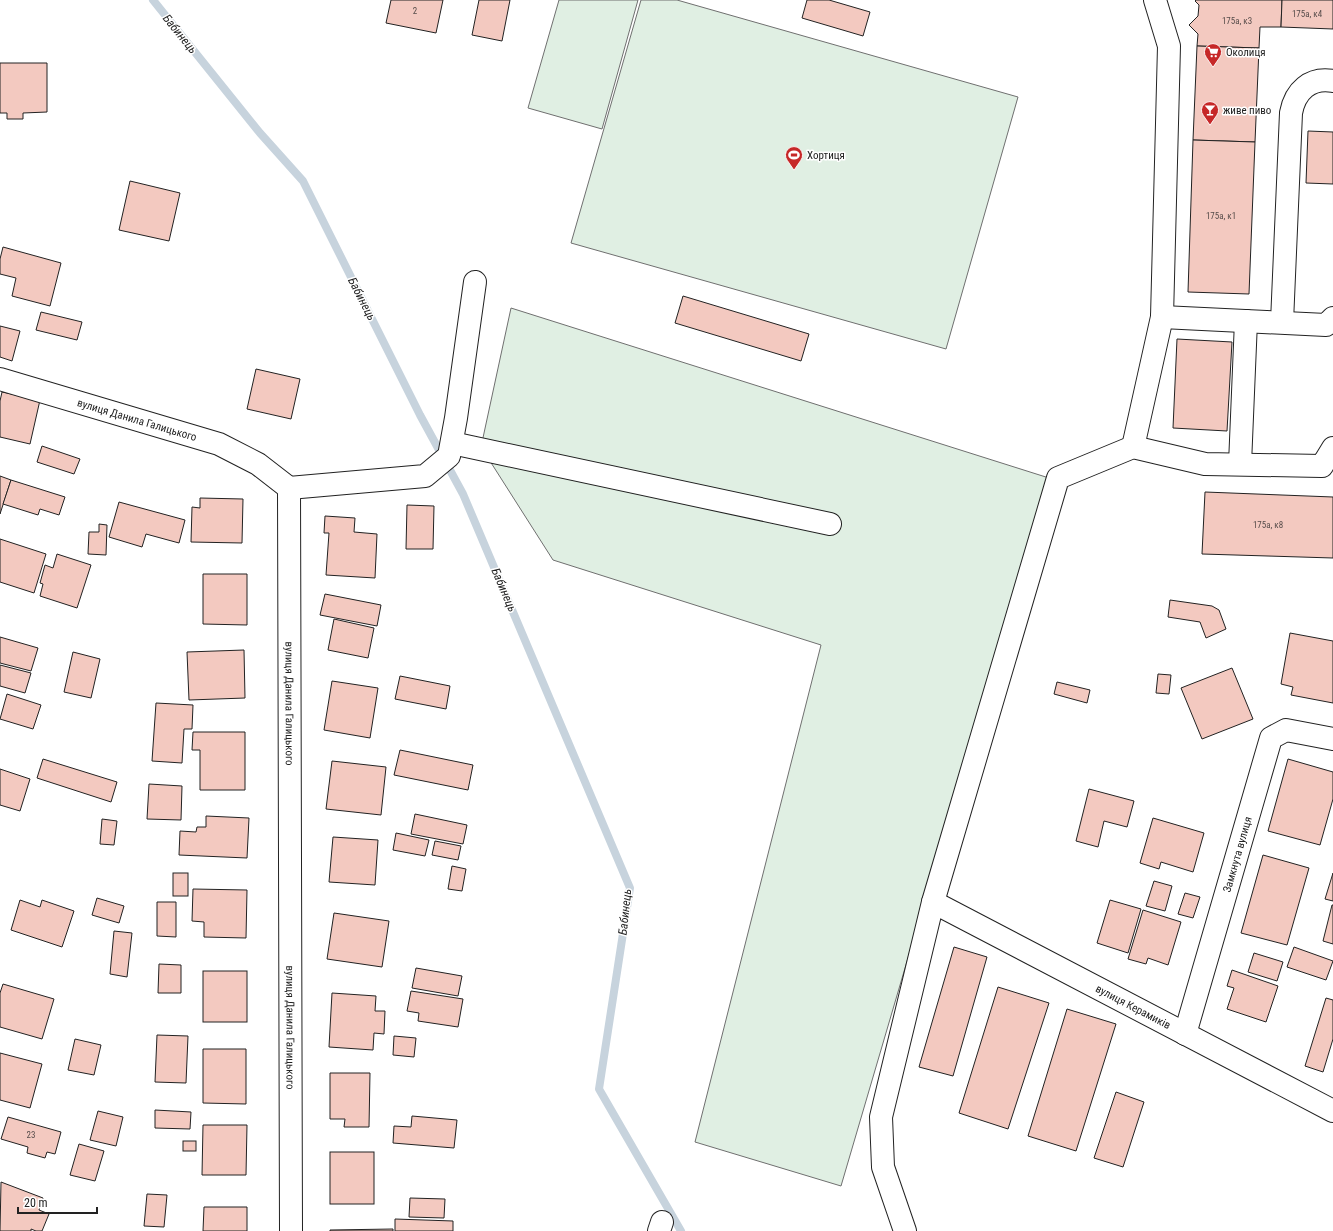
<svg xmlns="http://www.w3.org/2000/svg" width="1333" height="1231" font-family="'Roboto Condensed',sans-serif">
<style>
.green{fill:#e0efe3;stroke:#6f6f6f}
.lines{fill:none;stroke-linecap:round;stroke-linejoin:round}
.stream{stroke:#c7d3dd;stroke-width:8}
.building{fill:#f3c9c0;stroke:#222}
.minor-casing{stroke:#222;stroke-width:24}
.minor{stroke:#fff;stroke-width:22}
.labels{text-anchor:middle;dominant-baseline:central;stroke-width:3;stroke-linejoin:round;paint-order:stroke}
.number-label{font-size:9px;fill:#564c4a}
.poi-label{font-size:11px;fill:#222;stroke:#fff;text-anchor:start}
.street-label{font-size:11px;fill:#222;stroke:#fff}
.water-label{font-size:12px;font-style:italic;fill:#222;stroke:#fff}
</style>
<rect width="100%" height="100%" fill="#fff"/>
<g class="green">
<path d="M559 0H638L602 129 528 108Z"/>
<path d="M641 0H677L1018 97 946 349 571 243Z"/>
<path d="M511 308 1049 478 841 1186 695 1142 821 645 553 560 481 447Z"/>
</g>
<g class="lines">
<path class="stream" d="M153 0 260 133 303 181 420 415 463 494 630 888 599 1089 681 1231"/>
</g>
<g class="building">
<path d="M391 0H443L436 33 386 23Z"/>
<path d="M479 0H510L502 41 472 35Z"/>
<path d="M807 0H829L870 12 863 36 802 18Z"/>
<path d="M1196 0H1282L1281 27H1260L1259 48 1197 46 1198 34 1189 25 1198 16 1199 5 1195 1Z"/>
<path d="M1282 0H1333V29L1281 27Z"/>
<path d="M1197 46 1259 48 1255 142 1193 140Z"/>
<path d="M0 63H47V112L23 113V119H7V113H0Z"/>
<path d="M1308 131 1333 132V184L1306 183Z"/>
<path d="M1193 140 1255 142 1249 294 1188 292Z"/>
<path d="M130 181 180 193 169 241 119 230Z"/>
<path d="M3 247 61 263 50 306 12 296 16 278 0 274V259Z"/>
<path d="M683 296 809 334 801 361 675 323Z"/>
<path d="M41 312 82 322 77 340 36 330Z"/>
<path d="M0 326 20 331 12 361 0 357Z"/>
<path d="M1177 339 1232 342 1227 431 1173 428Z"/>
<path d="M256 369 300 379 291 419 247 409Z"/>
<path d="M2 392 40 400 30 444 0 437V401Z"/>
<path d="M42 446 80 459 74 474 37 462Z"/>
<path d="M0 476 11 480 0 514Z"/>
<path d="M11 480 65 497 59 515 40 509 38 515 3 504Z"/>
<path d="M1205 492 1333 497V558L1202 554Z"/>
<path d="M200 498 243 499 242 543 191 542 192 507 200 508Z"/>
<path d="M119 502 185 520 179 543 146 534 142 547 109 537Z"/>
<path d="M407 505 434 506 433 549H406Z"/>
<path d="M325 516 355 518 354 532 377 534 375 578 326 575 329 533H324Z"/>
<path d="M99 524 107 525 106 555 88 554 89 532H99Z"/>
<path d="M0 539 46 554 34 593 0 582Z"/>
<path d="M57 554 91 565 77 608 40 596 43 584 40 583 45 565 53 568Z"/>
<path d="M203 574H247V625L203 624Z"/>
<path d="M325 594 381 605 377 626 320 615Z"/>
<path d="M1170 600 1212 606 1219 610 1226 629 1206 638 1200 622 1168 617Z"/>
<path d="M334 619 374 628 368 658 328 650Z"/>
<path d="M1290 633 1333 641V703L1291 695 1293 687 1281 684Z"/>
<path d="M0 637 38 648 31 671 0 663Z"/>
<path d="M244 650 245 698 189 700 187 652Z"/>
<path d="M73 652 100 659 91 698 64 692Z"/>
<path d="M0 665 31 673 25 693 0 686Z"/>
<path d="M1232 668 1253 719 1202 739 1181 688Z"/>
<path d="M1158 674 1171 675 1169 694 1156 693Z"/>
<path d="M400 676 450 686 446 709 395 699Z"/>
<path d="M332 681 378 688 370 738 324 730Z"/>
<path d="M1057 682 1090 690 1087 703 1054 694Z"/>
<path d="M7 694 41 705 33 729 0 719Z"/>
<path d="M156 703 193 705 192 729H184L182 763 152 761Z"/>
<path d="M193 732H245V790H200V750H192Z"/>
<path d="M400 750 473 765 468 790 394 775Z"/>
<path d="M43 759 117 782 111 802 37 778Z"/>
<path d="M1288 759 1333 772V799L1320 845 1268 831Z"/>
<path d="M332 761 386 767 381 815 326 809Z"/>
<path d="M0 769 30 779 20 811 0 805Z"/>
<path d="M149 784 182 786 181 820 147 819Z"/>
<path d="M1089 789 1134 801 1127 827 1104 821 1098 847 1076 841Z"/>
<path d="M415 814 467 825 463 844 411 834Z"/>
<path d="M206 816 249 818 247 858 179 855 180 831 196 832 197 827H206Z"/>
<path d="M1153 818 1204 833 1193 872 1161 862 1159 869 1140 863Z"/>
<path d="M102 819 117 821 114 845 100 844Z"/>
<path d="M396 833 429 840 425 856 393 850Z"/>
<path d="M333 837 378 840 375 885 329 882Z"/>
<path d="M435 841 461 846 458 860 432 855Z"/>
<path d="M1263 855 1309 868 1287 945 1241 933Z"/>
<path d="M452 866 466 869 462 891 448 889Z"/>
<rect x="173" y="873" width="15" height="23"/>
<path d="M1333 873V901L1325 899Z"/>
<path d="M1154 881 1172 886 1165 911 1146 906Z"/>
<path d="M193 889 247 890 246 938 204 937V922L192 921Z"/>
<path d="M1185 893 1200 897 1193 918 1178 914Z"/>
<path d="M97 898 124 906 119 923 92 915Z"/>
<path d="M20 900 40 907 42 900 74 911 62 947 11 930Z"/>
<path d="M1110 900 1141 909 1128 953 1097 943Z"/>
<path d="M157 902H176V937L157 936Z"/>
<path d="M1332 905H1333V944L1323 941Z"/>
<path d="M1143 910 1181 922 1168 965 1148 958 1146 964 1128 959Z"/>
<path d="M334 913 389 921 382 967 327 959Z"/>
<path d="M114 931 132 933 127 977 110 974Z"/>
<path d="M954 947 987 957 953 1076 919 1067Z"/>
<path d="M1294 947 1333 961 1326 980 1287 967Z"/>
<path d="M1254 953 1283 962 1277 981 1248 972Z"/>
<path d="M159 964 181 965V993H158Z"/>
<path d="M416 968 462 976 458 996 412 988Z"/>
<path d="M1232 970 1278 986 1266 1022 1227 1009 1234 988 1227 986Z"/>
<rect x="203" y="971" width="44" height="51"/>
<path d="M3 984 54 999 42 1039 0 1027V993Z"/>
<path d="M998 987 1049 1003 1008 1129 959 1113Z"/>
<path d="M411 991 463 999 458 1027 418 1021 419 1013 407 1011Z"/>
<path d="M332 993 376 996 375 1011H385L384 1034 374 1033 373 1050 329 1047Z"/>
<path d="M1326 998 1333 1000V1039L1323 1072 1305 1066Z"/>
<path d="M1067 1009 1116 1024 1076 1151 1028 1136Z"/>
<path d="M157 1035 188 1036 186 1083 155 1082Z"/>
<path d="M394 1036 416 1038 414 1057 393 1055Z"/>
<path d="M75 1039 101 1045 94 1075 68 1070Z"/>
<path d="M203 1049H246V1104L203 1103Z"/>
<path d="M0 1053 42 1064 30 1108 0 1100Z"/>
<path d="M330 1073H370L369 1127H344L345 1119H330Z"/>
<path d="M1116 1092 1144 1102 1123 1167 1094 1158Z"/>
<path d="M155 1110 191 1112 190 1129 155 1128Z"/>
<path d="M98 1111 123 1117 116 1146 90 1140Z"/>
<path d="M412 1116 457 1120 454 1148 393 1143 394 1126 411 1127Z"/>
<path d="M8 1117 61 1132 55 1154 47 1152 45 1158 27 1153 28 1147 1 1139Z"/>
<path d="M203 1125H247L246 1175H202Z"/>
<rect x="183" y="1141" width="13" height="10"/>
<path d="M79 1144 104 1151 95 1181 70 1175Z"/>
<rect x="330" y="1152" width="44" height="52"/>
<path d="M1 1182 43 1198 39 1210 49 1214 42 1231H36L31 1229V1231H0Z"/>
<path d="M147 1194 167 1195 164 1227 144 1226Z"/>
<path d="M410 1198 445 1199 444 1218 409 1217Z"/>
<path d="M204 1207H247V1231H203Z"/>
<path d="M395 1219 453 1221V1231H395Z"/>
<path d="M393 1229V1231H330V1230Z"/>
</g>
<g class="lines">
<g class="minor-casing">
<g id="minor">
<path d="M1162 317 1326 325 1333 318"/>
<path d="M1282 322 1291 113C1295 91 1310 77 1333 81"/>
<path id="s1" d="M0 379 219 444 258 464 289 488 291 1231"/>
<path d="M452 443 830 524"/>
<path d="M1133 447 1162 317 1169 46 1155 0"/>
<path d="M1240 464 1246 321"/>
<path d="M289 488 425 476 449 456 456 418 475 282"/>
<path id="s2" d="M933 902 1333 1111"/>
<path id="s3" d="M1185 1034 1271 738 1286 730 1333 739"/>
<path d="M659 1231 662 1222"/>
<path d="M905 1231 883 1167 881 1117 933 902 1058 478 1133 447 1205 464 1322 466 1333 448"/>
</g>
</g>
<use href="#minor" class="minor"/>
</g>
<defs>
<g id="supermarket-pin" transform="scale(0.9)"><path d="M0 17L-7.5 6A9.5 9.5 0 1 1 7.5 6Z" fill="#c62828" stroke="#fff"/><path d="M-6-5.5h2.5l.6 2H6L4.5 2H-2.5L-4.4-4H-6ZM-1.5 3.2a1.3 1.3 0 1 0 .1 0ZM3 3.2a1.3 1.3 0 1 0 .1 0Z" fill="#fff"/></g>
<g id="bar-pin" transform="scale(0.9)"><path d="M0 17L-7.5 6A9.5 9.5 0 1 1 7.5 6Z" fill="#c62828" stroke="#fff"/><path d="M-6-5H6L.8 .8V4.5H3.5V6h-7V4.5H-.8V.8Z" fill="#fff"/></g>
<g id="stadium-pin" transform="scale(0.9)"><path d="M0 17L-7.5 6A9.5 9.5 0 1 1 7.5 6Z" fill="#c62828" stroke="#fff"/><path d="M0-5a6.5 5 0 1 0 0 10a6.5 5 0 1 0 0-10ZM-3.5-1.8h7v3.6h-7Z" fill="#fff"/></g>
</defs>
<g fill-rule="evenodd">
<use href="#supermarket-pin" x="1213" y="52"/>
<use href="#bar-pin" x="1210" y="110"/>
<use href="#stadium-pin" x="794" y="155"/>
</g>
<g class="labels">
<g class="number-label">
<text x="415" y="11">2</text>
<text x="1307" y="14">175а, к4</text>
<text x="1237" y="21">175а, к3</text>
<text x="1221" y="216">175а, к1</text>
<text x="1268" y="525">175а, к8</text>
<text x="31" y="1135">23</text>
</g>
<g class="poi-label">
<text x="1226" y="52">Околиця</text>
<text x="1223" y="110">живе пиво</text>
<text x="807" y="155">Хортиця</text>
</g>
<g class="street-label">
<text stroke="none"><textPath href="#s1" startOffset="143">вулиця Данила Галицького</textPath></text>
<text stroke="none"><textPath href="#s1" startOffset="527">вулиця Данила Галицького</textPath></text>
<text stroke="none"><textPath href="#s3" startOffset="187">Замкнута вулиця</textPath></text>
<text stroke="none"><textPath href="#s2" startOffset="226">вулиця Керамиків</textPath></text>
<text stroke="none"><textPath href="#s1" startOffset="851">вулиця Данила Галицького</textPath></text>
</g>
<g class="water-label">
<text transform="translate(180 34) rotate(51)">Бабинець</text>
<text transform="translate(362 299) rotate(63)">Бабинець</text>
<text transform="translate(504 590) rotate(67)">Бабинець</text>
<text transform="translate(625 912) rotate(-84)">Бабинець</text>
</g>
</g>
<path d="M18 1207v6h79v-6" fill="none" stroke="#222222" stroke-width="2"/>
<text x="24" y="1207" font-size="12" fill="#222222" stroke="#ffffff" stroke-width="3" paint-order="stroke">20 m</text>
</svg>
